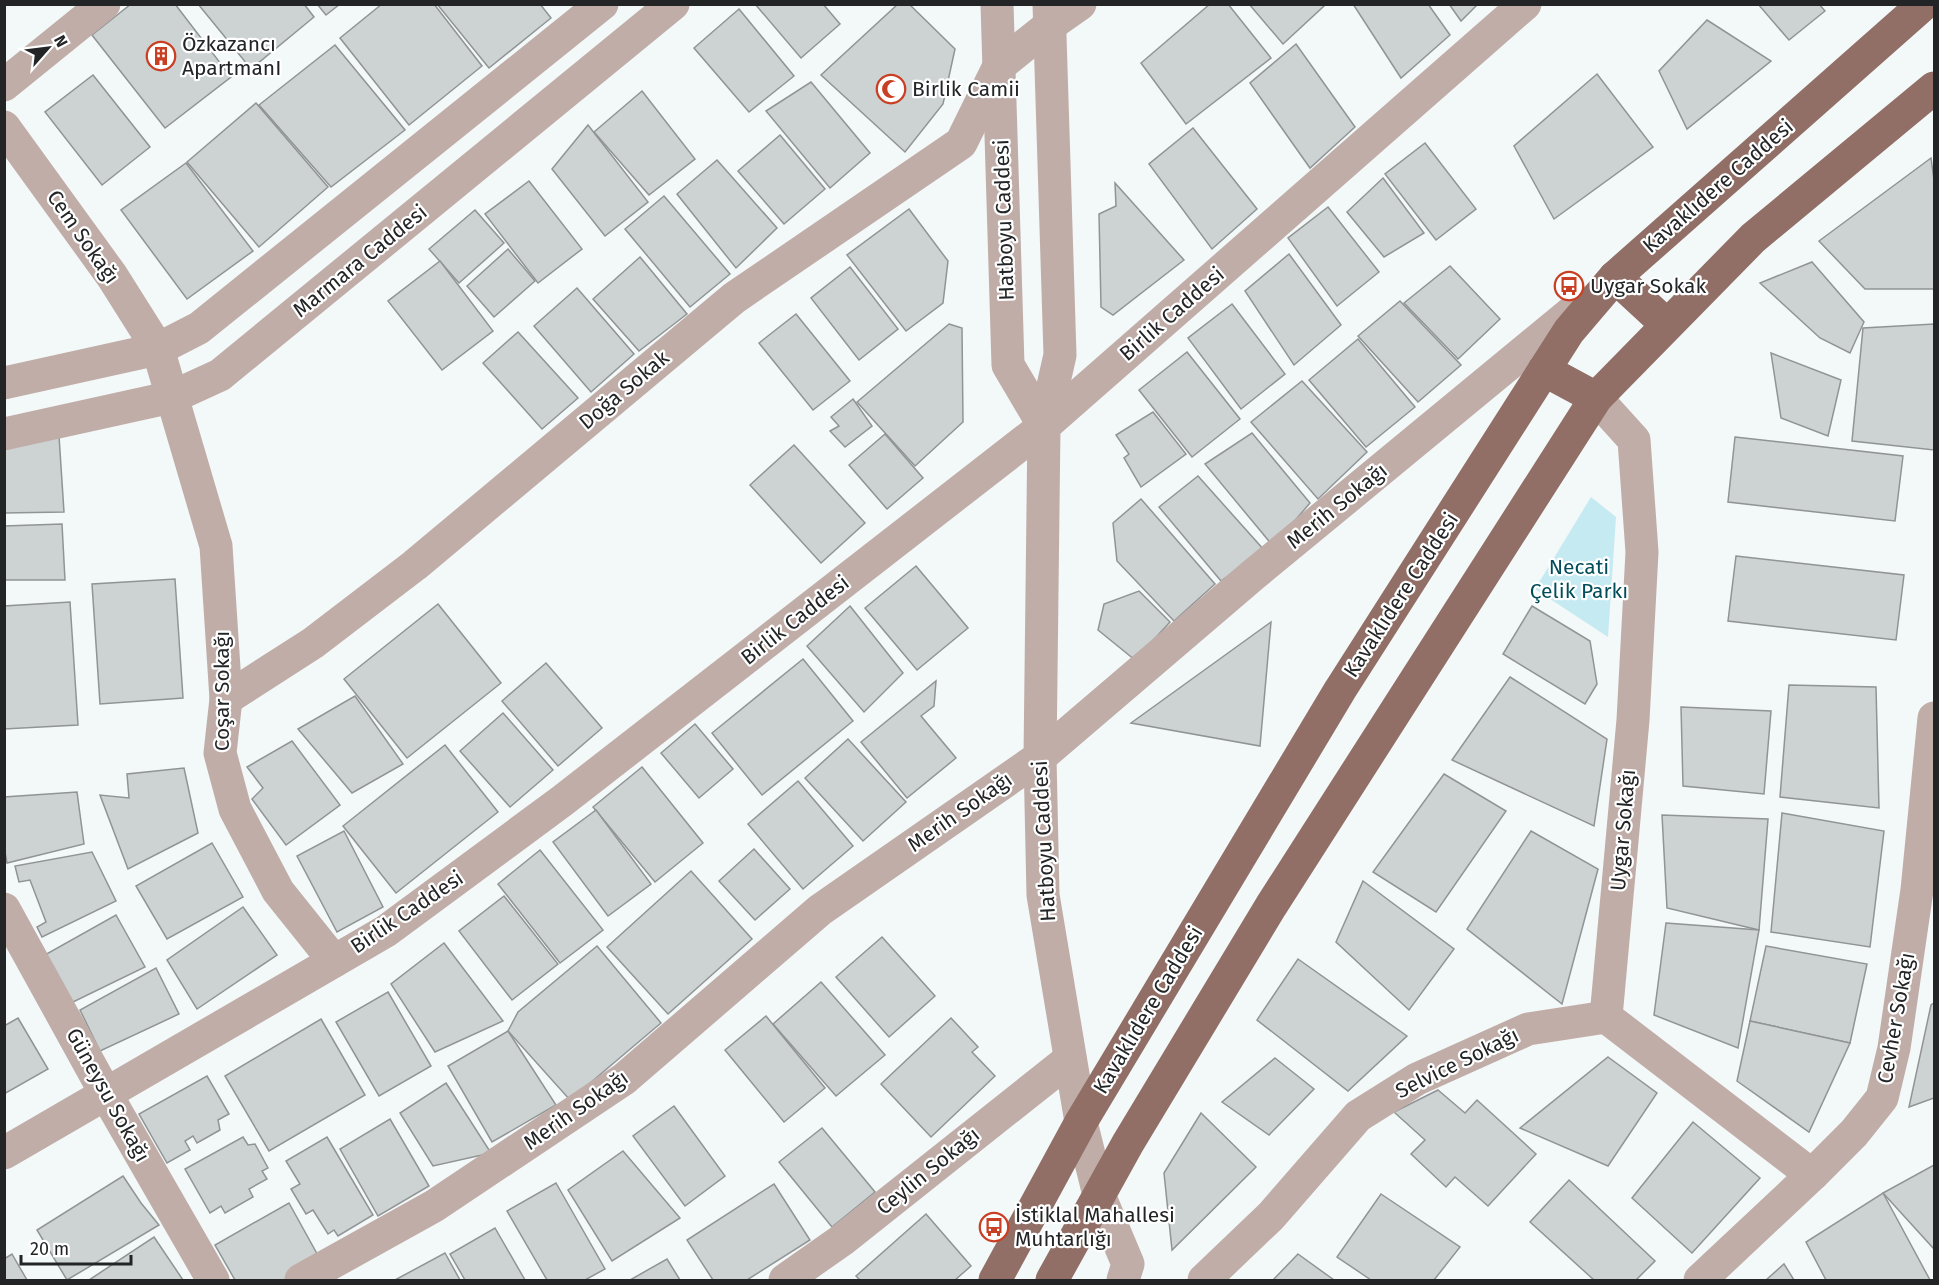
<svg xmlns="http://www.w3.org/2000/svg" width="1939" height="1285" font-family="'Fira Sans',sans-serif">
<style>
.green{fill:#c5eaf2}
.building{fill:#cdd2d3;stroke:#909495;stroke-width:1.5}
.lines{fill:none;stroke-linecap:round;stroke-linejoin:round}
.minor{stroke:#c0ada8;stroke-width:33}
.major{stroke:#916f67;stroke-width:33}
.labels{text-anchor:middle;dominant-baseline:central;stroke-width:4.5;stroke-linejoin:round;paint-order:stroke}
.poi-label{font-size:21px;fill:#222425;stroke:#fff;text-anchor:start}
.street-label{font-size:21px;fill:#222425;stroke:#fff}
.park-label{font-size:21px;fill:#024d59;stroke:#fff}
</style>
<rect width="100%" height="100%" fill="#f3f8f9"/>
<path class="green" d="M1591 497 1616 517 1608 637 1535 589Z"/>
<g class="building">
<path d="M131 4H175L231 77 165 128 92 35Z"/>
<path d="M198 4H304L314 17 251 69Z"/>
<path d="M317 4H340L326 15Z"/>
<path d="M382 4H434L482 66 409 125 340 38Z"/>
<path d="M437 4H540L551 18 489 68Z"/>
<path d="M755 4H823L840 24 801 58Z"/>
<path d="M898 4H909L955 49 943 104 905 152 821 75Z"/>
<path d="M1210 4H1228L1271 58 1186 124 1141 63Z"/>
<path d="M1249 4H1323L1324 6 1283 44Z"/>
<path d="M1353 4H1428L1450 35 1401 78Z"/>
<path d="M1449 4H1478L1461 21Z"/>
<path d="M1758 4H1819L1825 11 1789 40Z"/>
<path d="M739 9 794 76 749 112 694 48Z"/>
<path d="M1707 20 1771 61 1687 129 1659 71Z"/>
<path d="M1296 44 1355 127 1310 168 1250 83Z"/>
<path d="M335 45 405 130 331 187 259 105Z"/>
<path d="M1597 74 1653 147 1554 219 1514 146Z"/>
<path d="M93 75 150 147 102 185 45 112Z"/>
<path d="M811 82 870 153 830 188 766 111Z"/>
<path d="M642 91 695 159 649 195 594 132Z"/>
<path d="M256 103 328 187 259 247 187 162Z"/>
<path d="M588 125 648 202 605 236 552 169Z"/>
<path d="M1193 128 1257 209 1212 249 1149 164Z"/>
<path d="M780 135 825 189 784 224 738 171Z"/>
<path d="M1425 143 1476 209 1436 240 1385 174Z"/>
<path d="M1931 158 1934 180V289H1865L1819 241Z"/>
<path d="M717 160 777 228 736 268 677 194Z"/>
<path d="M186 163 253 251 187 299 121 210Z"/>
<path d="M1383 178 1424 233 1384 257 1347 212Z"/>
<path d="M529 181 582 249 538 283 485 214Z"/>
<path d="M1115 183 1184 260 1113 315 1101 307 1099 214 1116 206Z"/>
<path d="M664 196 730 274 690 307 625 229Z"/>
<path d="M1328 207 1379 272 1337 306 1288 238Z"/>
<path d="M909 209 948 261 943 303 906 331 847 255Z"/>
<path d="M475 210 504 243 459 283 429 249Z"/>
<path d="M508 249 535 281 494 317 467 286Z"/>
<path d="M1289 254 1341 325 1294 365 1245 291Z"/>
<path d="M640 257 687 314 639 351 593 299Z"/>
<path d="M440 261 493 331 442 370 388 301Z"/>
<path d="M1812 262 1864 322 1850 353 1820 338 1760 283Z"/>
<path d="M1450 266 1500 319 1458 359 1404 303Z"/>
<path d="M850 267 898 329 859 360 811 298Z"/>
<path d="M577 288 634 354 591 392 534 326Z"/>
<path d="M1400 301 1461 365 1418 402 1358 336Z"/>
<path d="M1232 304 1285 374 1241 409 1188 338Z"/>
<path d="M796 314 850 381 813 410 759 343Z"/>
<path d="M949 324 962 328 963 422 915 466 857 402Z"/>
<path d="M1934 324V450L1852 441 1863 328Z"/>
<path d="M518 332 578 398 542 429 483 363Z"/>
<path d="M1358 339 1415 407 1366 447 1309 380Z"/>
<path d="M1187 352 1240 419 1192 457 1139 390Z"/>
<path d="M1771 353 1841 380 1828 436 1781 418Z"/>
<path d="M1302 381 1367 452 1318 499 1251 422Z"/>
<path d="M853 399 872 426 845 447 830 431 839 426 831 417Z"/>
<path d="M1153 412 1186 454 1141 487 1124 458 1129 454 1116 435Z"/>
<path d="M1252 433 1310 503 1273 546 1205 464Z"/>
<path d="M885 434 923 478 887 509 849 465Z"/>
<path d="M59 436 64 512 4 513V444Z"/>
<path d="M1735 437 1903 456 1895 521 1728 502Z"/>
<path d="M794 445 865 523 821 563 750 485Z"/>
<path d="M1198 476 1264 550 1221 581 1159 507Z"/>
<path d="M1141 499 1215 584 1174 621 1117 561 1113 523Z"/>
<path d="M62 524 65 580H4V526Z"/>
<path d="M1736 556 1904 575 1896 640 1728 621Z"/>
<path d="M916 566 968 628 917 670 865 608Z"/>
<path d="M175 579 183 698 100 704 92 584Z"/>
<path d="M1139 591 1170 622 1135 660 1098 630 1104 604Z"/>
<path d="M70 602 78 725 4 729V606Z"/>
<path d="M438 604 501 683 407 758 344 679Z"/>
<path d="M850 606 903 673 864 712 807 646Z"/>
<path d="M1532 606 1590 641 1597 684 1585 704 1503 654Z"/>
<path d="M1271 622 1260 746 1131 723Z"/>
<path d="M803 659 853 721 762 795 712 733Z"/>
<path d="M546 663 602 728 558 766 502 701Z"/>
<path d="M1510 677 1607 739 1594 826 1452 760Z"/>
<path d="M936 681 934 706 921 716 956 758 907 798 861 742Z"/>
<path d="M1789 685 1876 687 1879 808 1780 797Z"/>
<path d="M355 696 403 764 352 793 298 729Z"/>
<path d="M1681 707 1771 711 1764 794 1683 786Z"/>
<path d="M503 713 553 770 510 807 460 751Z"/>
<path d="M695 724 733 769 699 798 661 753Z"/>
<path d="M848 739 906 802 863 841 805 778Z"/>
<path d="M292 741 340 805 286 845 252 799 263 788 247 767Z"/>
<path d="M445 745 498 812 396 893 343 826Z"/>
<path d="M642 767 703 843 655 882 593 807Z"/>
<path d="M184 768 198 833 128 869 100 795 129 798 127 774Z"/>
<path d="M1444 774 1506 811 1436 912 1373 872Z"/>
<path d="M798 781 853 846 803 889 748 824Z"/>
<path d="M77 792 84 844 7 863 4 847V797Z"/>
<path d="M596 810 651 884 608 916 553 842Z"/>
<path d="M1782 813 1884 831 1870 947 1771 932Z"/>
<path d="M1662 815 1768 819 1759 930 1667 908Z"/>
<path d="M344 831 383 907 337 932 297 856Z"/>
<path d="M1531 831 1598 869 1562 1004 1467 929Z"/>
<path d="M212 843 243 897 167 939 136 886Z"/>
<path d="M754 849 790 889 755 920 719 881Z"/>
<path d="M540 850 603 930 560 963 498 884Z"/>
<path d="M92 852 116 901 42 937 37 927 46 922 30 880 19 882 15 866Z"/>
<path d="M691 871 752 939 668 1014 607 947Z"/>
<path d="M1363 881 1454 949 1409 1010 1336 942Z"/>
<path d="M504 896 558 964 512 1000 459 931Z"/>
<path d="M243 907 277 955 197 1009 167 960Z"/>
<path d="M116 915 145 967 73 1002 43 956Z"/>
<path d="M1666 923 1759 930 1738 1048 1654 1015Z"/>
<path d="M882 937 935 996 889 1037 836 977Z"/>
<path d="M444 943 503 1021 435 1052 391 984Z"/>
<path d="M597 946 661 1023 570 1100 508 1031 518 1012Z"/>
<path d="M1766 946 1867 964 1850 1043 1750 1021Z"/>
<path d="M1298 959 1407 1036 1348 1091 1257 1020Z"/>
<path d="M156 968 179 1014 100 1051 80 1010Z"/>
<path d="M821 982 885 1055 836 1096 773 1024Z"/>
<path d="M388 992 431 1066 379 1096 336 1022Z"/>
<path d="M1934 1003V1098L1909 1107 1931 1005Z"/>
<path d="M766 1016 825 1088 784 1122 725 1050Z"/>
<path d="M18 1018 48 1069 4 1094V1026Z"/>
<path d="M951 1018 978 1047 972 1052 995 1076 931 1137 881 1084Z"/>
<path d="M321 1019 365 1095 269 1151 225 1076Z"/>
<path d="M1750 1021 1850 1043 1809 1132 1737 1081Z"/>
<path d="M508 1031 556 1105 492 1142 448 1066Z"/>
<path d="M1608 1057 1657 1093 1608 1166 1520 1128Z"/>
<path d="M1275 1058 1314 1089 1269 1135 1222 1102Z"/>
<path d="M207 1076 229 1114 218 1120 220 1130 197 1143 193 1136 185 1141 190 1150 167 1163 139 1114Z"/>
<path d="M446 1083 491 1153 433 1166 400 1113Z"/>
<path d="M1438 1090 1465 1113 1477 1100 1536 1154 1488 1206 1455 1177 1446 1187 1411 1154 1425 1140 1394 1112Z"/>
<path d="M674 1106 725 1176 685 1206 633 1136Z"/>
<path d="M1201 1113 1256 1167 1172 1250 1164 1173Z"/>
<path d="M390 1119 429 1186 378 1216 340 1149Z"/>
<path d="M1693 1122 1760 1178 1692 1253 1632 1198Z"/>
<path d="M822 1128 875 1192 832 1227 779 1162Z"/>
<path d="M243 1137 248 1145 255 1144 268 1168 262 1171 267 1179 249 1189 253 1197 225 1213 221 1206 210 1213 185 1169Z"/>
<path d="M327 1137 373 1215 338 1236 334 1230 328 1234 313 1210 306 1214 291 1189 300 1184 286 1161Z"/>
<path d="M623 1151 680 1218 612 1261 568 1190Z"/>
<path d="M1934 1165V1249L1883 1193Z"/>
<path d="M123 1176 141 1203 159 1225 67 1280 37 1230Z"/>
<path d="M1569 1180 1655 1261 1636 1280H1594L1530 1222Z"/>
<path d="M556 1183 605 1269 585 1280H547L507 1211Z"/>
<path d="M774 1184 810 1240 747 1280H713L687 1240Z"/>
<path d="M1883 1193 1930 1280H1826L1806 1242Z"/>
<path d="M1381 1194 1460 1247 1434 1280H1371L1337 1257Z"/>
<path d="M289 1203 321 1261 286 1280H235L215 1245Z"/>
<path d="M926 1214 971 1266 955 1280H860L856 1276Z"/>
<path d="M495 1228 525 1280H465L450 1254Z"/>
<path d="M154 1237 183 1280H89Z"/>
<path d="M445 1253 460 1280H395Z"/>
<path d="M12 1254 27 1280H4V1259Z"/>
<path d="M1298 1254 1334 1280H1273Z"/>
<path d="M667 1259 680 1280H630Z"/>
<path d="M1784 1264 1794 1280H1766Z"/>
</g>
<g class="lines">
<g class="minor">
<path d="M997 4 1008 365 1044 426"/>
<path d="M1049 4 1060 355 1044 426 1040 757 1043 895 1081 1122 1099 1195 1128 1264 1123 1280"/>
<path d="M4 85 104 4"/>
<path d="M4 127 112 276 158 349 216 546 226 699 220 753 235 809 278 891 334 961"/>
<path d="M4 383 158 349 199 328 602 4"/>
<path d="M1596 398 1634 440 1642 552 1633 720 1606 1017 1812 1175"/>
<path d="M4 434 172 397 220 375 673 4"/>
<path d="M226 699 313 643 415 565 734 298 961 143 999 66 1050 25 1080 4"/>
<path d="M4 909 106 1094 213 1280"/>
<path d="M4 1153 386 931 562 801 1044 426 1525 4"/>
<path d="M301 1280 434 1206 624 1079 820 910 1040 757 1253 575 1583 303"/>
<path d="M785 1280 842 1240 1070 1059"/>
<path d="M1204 1280 1271 1216 1358 1116 1417 1079 1528 1029 1606 1017"/>
<path d="M1700 1280 1812 1175 1854 1133 1882 1098 1894 1048 1917 890 1934 718"/>
</g>
<g class="major">
<path d="M1615 277 1667 325"/>
<path d="M1544 370 1596 398"/>
<path d="M995 1280 1081 1122 1340 690 1569 331 1615 277 1924 4"/>
<path d="M1052 1280 1128 1143 1271 906 1596 398 1753 238 1934 88"/>
</g>
</g>
<defs>
<g id="building-ring" transform="scale(1.5)"><circle r="9.5" fill="#fff" stroke="#c93f23" stroke-width="1.5"/><path d="M-4-6H4V6H1V3H-1V6H-4ZM-2.5-4.3h1.7v1.8h-1.7ZM.8-4.3h1.7v1.8H.8ZM-2.5-1h1.7V.8h-1.7ZM.8-1h1.7V.8H.8Z" fill="#c93f23"/></g>
<g id="mosque-ring" transform="scale(1.5)"><circle r="9.5" fill="#fff" stroke="#c93f23" stroke-width="1.5"/><path d="M3.5-4.9A6 6 0 1 0 3.5 4.9A5 5 0 1 1 3.5-4.9Z" fill="#c93f23"/></g>
<g id="bus-ring" transform="scale(1.5)"><circle r="9.5" fill="#fff" stroke="#c93f23" stroke-width="1.5"/><path d="M-5-6H5V4H4V6H2V4H-2V6H-4V4H-5ZM-3.5-4V0h7V-4ZM-3.5 1.2v1.5H-2V1.2ZM2 1.2v1.5H3.5V1.2Z" fill="#c93f23"/></g>
</defs>
<g fill-rule="evenodd">
<use href="#building-ring" x="161" y="56"/>
<use href="#mosque-ring" x="891" y="89"/>
<use href="#bus-ring" x="1569" y="286"/>
<use href="#bus-ring" x="994" y="1227"/>
</g>
<g class="labels">
<g class="poi-label">
<text x="182" y="44">Özkazancı<tspan x="182" dy="24">ApartmanI</tspan></text>
<text x="912" y="89">Birlik Camii</text>
<text x="1590" y="286">Uygar Sokak</text>
<text x="1015" y="1215">İstiklal Mahallesi<tspan x="1015" dy="24">Muhtarlığı</tspan></text>
</g>
<g class="street-label">
<text transform="translate(1718 186) rotate(-41)">Kavaklıdere Caddesi</text>
<text transform="translate(1004 220) rotate(-92)">Hatboyu Caddesi</text>
<text transform="translate(83 237) rotate(55)">Cem Sokağı</text>
<text transform="translate(360 261) rotate(-39)">Marmara Caddesi</text>
<text transform="translate(1172 314) rotate(-41)">Birlik Caddesi</text>
<text transform="translate(624 390) rotate(-40)">Doğa Sokak</text>
<text transform="translate(1337 506) rotate(-39)">Merih Sokağı</text>
<text transform="translate(1401 595) rotate(-57)">Kavaklıdere Caddesi</text>
<text transform="translate(795 620) rotate(-38)">Birlik Caddesi</text>
<text transform="translate(222 691) rotate(-90)">Coşar Sokağı</text>
<text transform="translate(960 812) rotate(-35)">Merih Sokağı</text>
<text transform="translate(1623 830) rotate(-85)">Uygar Sokağı</text>
<text transform="translate(1044 841) rotate(-93)">Hatboyu Caddesi</text>
<text transform="translate(407 912) rotate(-34)">Birlik Caddesi</text>
<text transform="translate(1148 1010) rotate(-59)">Kavaklıdere Caddesi</text>
<text transform="translate(1896 1018) rotate(-80)">Cevher Sokağı</text>
<text transform="translate(1457 1063) rotate(-26)">Selvice Sokağı</text>
<text transform="translate(108 1095) rotate(61)">Güneysu Sokağı</text>
<text transform="translate(576 1110) rotate(-35)">Merih Sokağı</text>
<text transform="translate(928 1171) rotate(-39)">Ceylin Sokağı</text>
</g>
<g class="park-label">
<text x="1579" y="567">Necati<tspan x="1579" dy="24">Çelik Parkı</tspan></text>
</g>
</g>
<rect width="1939" height="1285" fill="none" stroke="#222425" stroke-width="12"/>
<g transform="translate(48 48) rotate(62)" stroke="#ffffff" stroke-width="4.5" paint-order="stroke">
<path d="M0-4.5L10 22L0 15L-10 22Z" fill="#222425"/>
<text y="-9" font-size="16" font-weight="bold" text-anchor="middle" fill="#222425">N</text>
</g>
<path d="M21 1255v9h110v-9" fill="none" stroke="#222425" stroke-width="3"/>
<text x="30" y="1255" font-size="18" fill="#222425" stroke="#ffffff" stroke-width="4.5" paint-order="stroke">20 m</text>
</svg>
